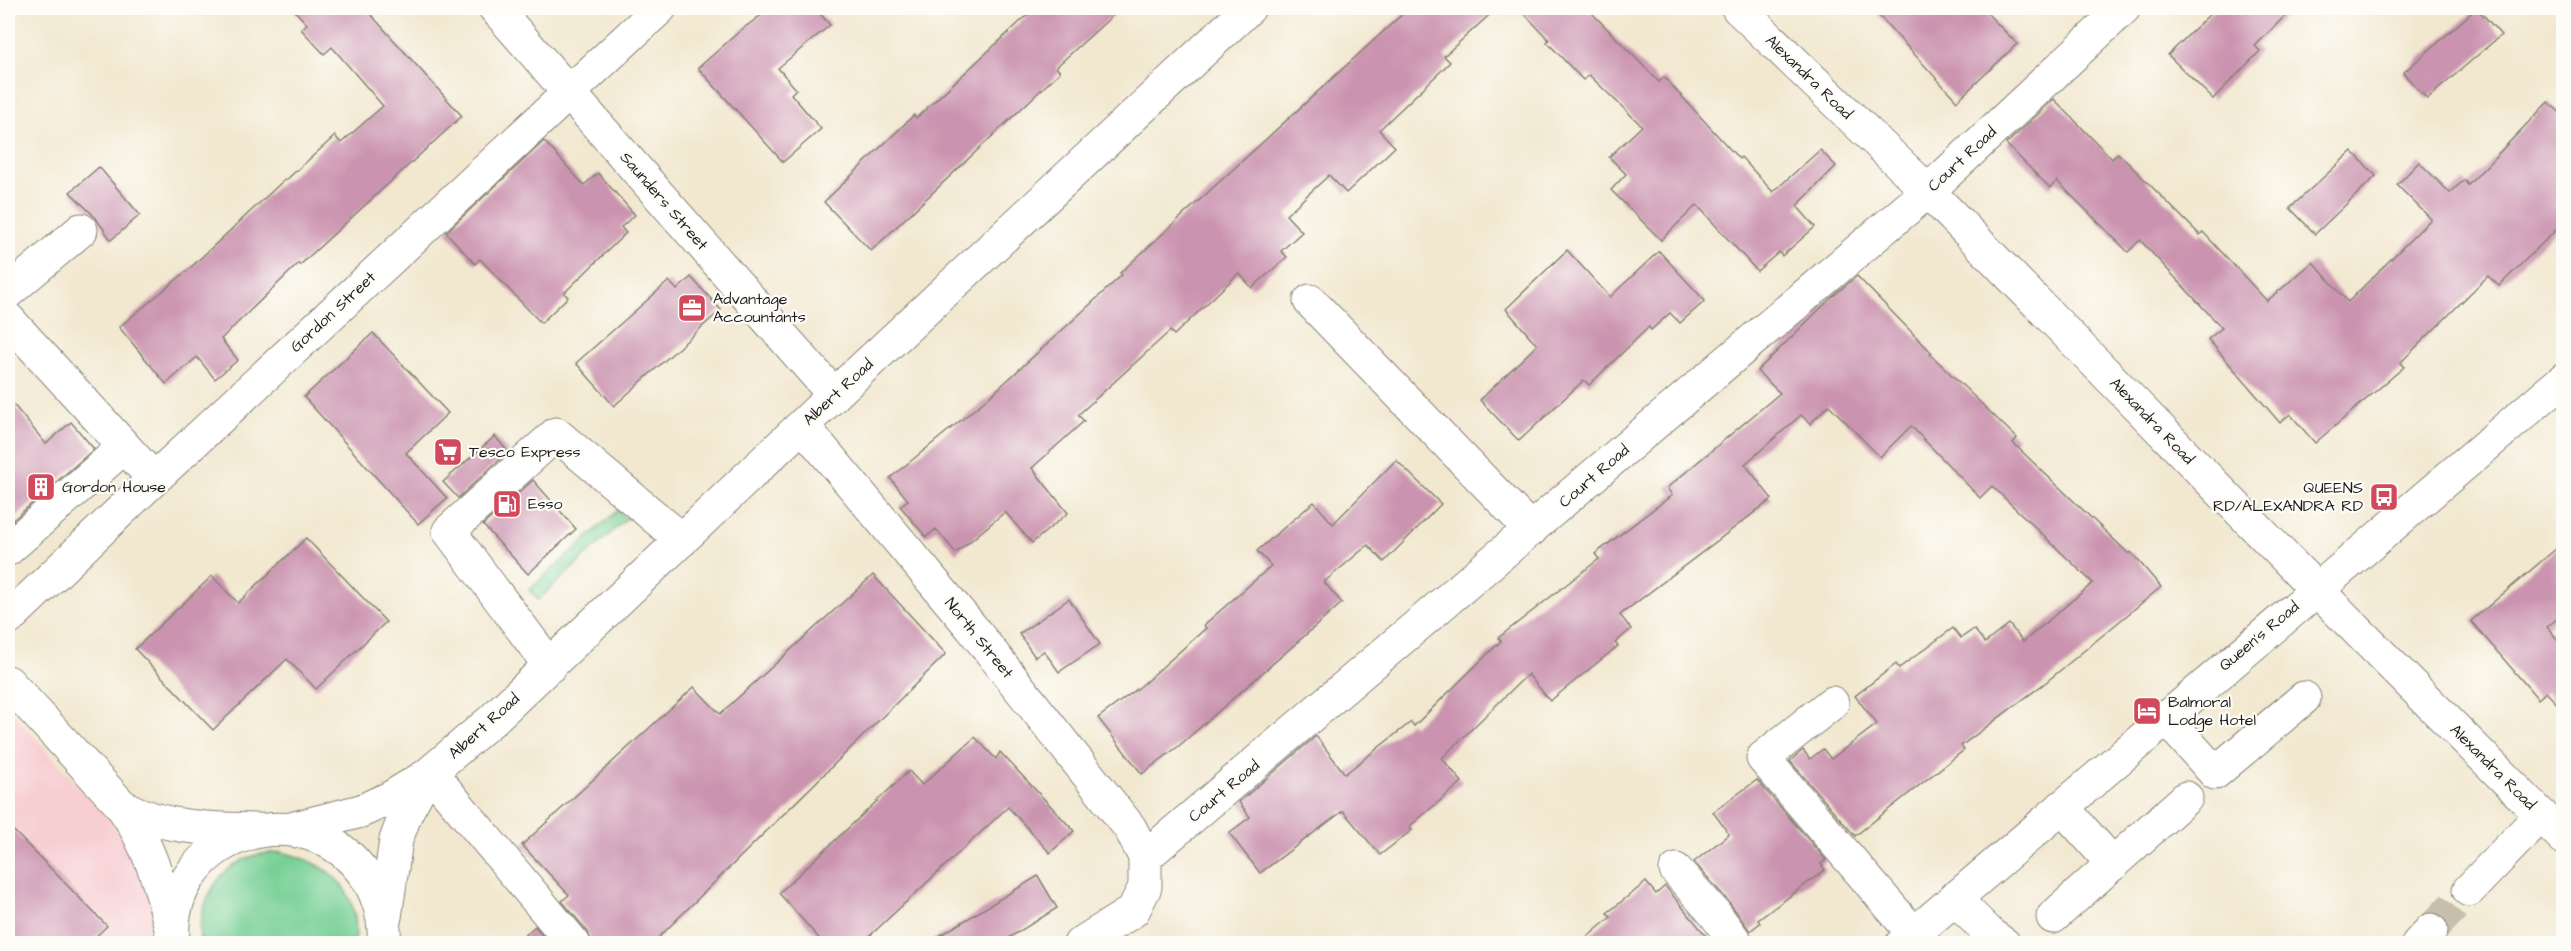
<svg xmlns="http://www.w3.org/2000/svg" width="2571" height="951" font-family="'Architects Daughter',sans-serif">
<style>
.built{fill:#f7cfd3}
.green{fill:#78d096;stroke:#4a7659;stroke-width:1.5}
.building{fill:#ca93af}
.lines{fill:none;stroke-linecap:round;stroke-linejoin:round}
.minor-tunnel{stroke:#c7bfac;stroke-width:33;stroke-dasharray:33 16;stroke-linecap:butt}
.minor-casing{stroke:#878276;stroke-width:35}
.major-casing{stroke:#878276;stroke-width:35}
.highway-casing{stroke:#878276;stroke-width:35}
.minor{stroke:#fff;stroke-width:33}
.major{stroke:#fff;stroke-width:33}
.highway{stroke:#fff;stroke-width:33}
.labels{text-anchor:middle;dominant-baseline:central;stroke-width:4.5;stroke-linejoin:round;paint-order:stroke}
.street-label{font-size:16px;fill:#1c1c1c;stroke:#fdfcf7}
.poi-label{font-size:16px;fill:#1c1c1c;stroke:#fdfcf7;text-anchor:start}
</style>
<rect width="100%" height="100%" fill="#fdfcf7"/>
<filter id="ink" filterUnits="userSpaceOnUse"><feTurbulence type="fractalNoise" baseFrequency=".0167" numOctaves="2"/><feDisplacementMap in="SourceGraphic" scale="12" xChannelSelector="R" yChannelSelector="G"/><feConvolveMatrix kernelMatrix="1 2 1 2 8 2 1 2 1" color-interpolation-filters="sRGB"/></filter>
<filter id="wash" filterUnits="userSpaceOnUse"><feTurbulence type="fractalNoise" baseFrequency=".008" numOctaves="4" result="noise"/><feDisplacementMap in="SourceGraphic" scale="24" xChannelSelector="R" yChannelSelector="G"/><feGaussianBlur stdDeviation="1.35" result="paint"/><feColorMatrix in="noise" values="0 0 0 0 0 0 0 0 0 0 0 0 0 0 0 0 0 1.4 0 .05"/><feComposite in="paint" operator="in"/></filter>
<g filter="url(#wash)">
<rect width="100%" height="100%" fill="#f2e8d0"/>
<path class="built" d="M8 708 173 890V943H8Z"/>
<g class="green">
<path d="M618 510 626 519 538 600 529 590Z"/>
<path d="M280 852C330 862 361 890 355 943H200C197 905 217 866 256 855 264 853 273 853 280 852Z"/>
</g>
<g id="blocks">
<g class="building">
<path d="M292 8H365L462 116 300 265 299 263 221 339 238 360 215 379 197 357 166 384 119 327 188 270 284 180 285 181 335 136 341 143 383 106 332 47 324 54 301 29 307 24Z"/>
<path d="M771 8H815L830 25 778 68 796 89 791 94 821 129 783 162 698 68 741 30Z"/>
<path d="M1035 8H1121L1056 67 1060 72 871 251 824 202 914 115 916 118Z"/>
<path d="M1409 8H1497L1444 56 1450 62 1441 71 1379 130 1395 147 1346 193 1329 175 1286 215 1302 232 1281 251 1287 257 1252 288 1239 273 1174 335 1170 331 1078 415 1084 421 1032 468 1068 513 1032 543 1005 512 956 553 936 529 926 537 900 506 908 500 890 478 987 399 1070 323 1122 275 1120 273Z"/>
<path d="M1519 8H1587L1659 82 1664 77 1739 159 1741 157 1773 192 1820 150 1836 166 1797 206 1815 227 1782 256 1779 252 1757 271 1697 205 1661 240 1611 190 1626 174 1609 157 1642 126 1589 75 1583 80 1547 42 1549 40Z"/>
<path d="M1872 8H1982L2017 44 1957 101Z"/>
<path d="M2216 8H2293L2255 46 2260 51 2213 99 2168 55Z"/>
<path d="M2477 8 2501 35 2427 99 2403 73Z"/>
<path d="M2054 99 2112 159 2118 153 2200 235 2203 232 2267 301 2313 262 2348 302 2431 219 2397 185 2419 162 2450 193 2464 180 2468 185 2548 102 2564 116V222L2499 286 2488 276 2400 363 2404 367 2315 443 2290 414 2280 423 2208 339 2222 328 2140 240 2128 252 2057 181 2050 188 2006 144Z"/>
<path d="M544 141 584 185 598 173 635 215 621 227 626 233 564 293 568 297 541 323 480 259 475 264 446 232Z"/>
<path d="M2352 151 2376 176 2315 234 2290 208Z"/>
<path d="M99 167 140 215 111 240 95 217 70 192Z"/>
<path d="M1567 250 1610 297 1659 251 1705 301 1680 323 1670 313 1651 330 1649 327 1589 385 1584 380 1519 441 1480 400 1537 345 1506 309Z"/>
<path d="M1857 276 1932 353 1930 354 2017 438 2013 443 2129 554 2131 552 2161 587 2045 683 1961 746 1964 750 1855 836 1790 761 1803 750 1810 759 1823 749 1831 759 1877 724 1855 696 1896 664 1899 668 1953 628 1961 638 1974 629 1985 643 2009 624 2023 642 2093 583 1992 486 1980 498 1911 426 1880 457 1829 405 1810 424 1801 415 1745 464 1772 499 1620 615 1631 629 1615 643 1618 646 1550 701 1528 674 1442 758 1462 782 1409 827 1412 830 1380 855 1343 811 1260 873 1229 833 1250 817 1239 802 1316 736 1345 774 1411 722 1414 726 1501 641 1498 638 1599 559 1595 554 1672 495 1667 488 1780 393 1757 371 1831 298Z"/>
<path d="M691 277 721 310 614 406 576 363 669 281 677 290Z"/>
<path d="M373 333 448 413 406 453 447 498 418 524 304 397Z"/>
<path d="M8 398 46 444 71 422 94 449 13 520 8 513Z"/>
<path d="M495 436 508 452 458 498 443 482Z"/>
<path d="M1396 460 1441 504 1384 562 1368 545 1324 582 1342 603 1180 745 1142 774 1098 718 1141 686 1206 628 1204 625 1271 566 1257 551 1314 502 1333 524Z"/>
<path d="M533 480 576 529 528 574 483 525Z"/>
<path d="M306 538 386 622 316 689 287 659 213 730 135 649 212 576 238 603Z"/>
<path d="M2564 542V613L2547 627 2564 647V711L2546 692 2538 699 2471 621Z"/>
<path d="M873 575 946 654 652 944H592L588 932 562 901 569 895 522 845 694 687 720 714Z"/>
<path d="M1069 599 1100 644 1059 672 1044 651 1035 657 1019 634Z"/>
<path d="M975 737 996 759 1000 752 1074 831 1050 853 1008 807 861 944H824L779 893 909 771 922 785Z"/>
<path d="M1757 780 1826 860 1821 864 1825 870 1758 920 1760 923 1750 931 1729 902 1694 862 1729 834 1713 812Z"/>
<path d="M8 825 107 926 88 944H8Z"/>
<path d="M1038 876 1057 908 999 944H926Z"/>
<path d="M1646 882 1656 894 1665 886 1713 944H1579L1611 917 1607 913Z"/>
<path d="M535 926 549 944H516Z"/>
</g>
</g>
</g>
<g filter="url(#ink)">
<use href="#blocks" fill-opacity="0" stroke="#878276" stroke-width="1.5"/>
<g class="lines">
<path class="minor-tunnel" d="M2431 930 2469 890"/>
<g class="minor-casing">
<g id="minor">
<path d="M495 8 834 395"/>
<path d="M1738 8 1928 191 2315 588 2564 838"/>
<path d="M8 292 81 230"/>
<path d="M1310 301 1531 530"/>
<path d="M8 319 154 479"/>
<path d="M803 426 972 628 1130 828 1145 857V887L1133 911 1080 944"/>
<path d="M8 549 124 447"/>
<path d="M8 619 154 479 660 8"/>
<path d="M550 666 449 531 556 434 682 540"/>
<path d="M1832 703 1763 758 1913 933"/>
<path d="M2165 717 2215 773 2304 698"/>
<path d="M431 773 574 944"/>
<path d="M2062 807 2113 864"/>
<path d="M1145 857 1928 191 2124 8"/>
<path d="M1676 870 1715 914 1737 944"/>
<path d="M2469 890 2541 815"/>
<path d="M1954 898 1991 935 2004 944"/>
<path d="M2053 917 2186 798"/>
<path d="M2418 944 2431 930"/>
</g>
</g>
<g class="major-casing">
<g id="major">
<path d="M8 682 122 806C150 846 163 890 173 938"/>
<path d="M122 806C164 829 212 829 259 830"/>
<path d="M1902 944 2564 379"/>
</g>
</g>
<g class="highway-casing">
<g id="highway">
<path d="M291 829 361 811 390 798 426 776 492 720 834 395 1249 8"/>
<path d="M385 917 396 840 406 813 425 778"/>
<path d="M173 944C164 834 306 786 367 878 379 897 386 921 384 944"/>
</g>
</g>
<use href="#minor" class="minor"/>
<use href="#major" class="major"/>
<use href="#highway" class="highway"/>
</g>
</g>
<defs>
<g id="office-square" transform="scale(1.5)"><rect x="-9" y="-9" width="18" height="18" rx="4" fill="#d1495b" stroke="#fdfcf7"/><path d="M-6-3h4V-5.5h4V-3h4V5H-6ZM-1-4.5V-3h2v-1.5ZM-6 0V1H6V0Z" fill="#fff"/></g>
<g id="supermarket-square" transform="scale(1.5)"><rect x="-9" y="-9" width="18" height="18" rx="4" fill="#d1495b" stroke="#fdfcf7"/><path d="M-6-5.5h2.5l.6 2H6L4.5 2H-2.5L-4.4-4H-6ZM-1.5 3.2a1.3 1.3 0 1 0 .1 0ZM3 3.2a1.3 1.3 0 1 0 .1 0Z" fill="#fff"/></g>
<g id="building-square" transform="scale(1.5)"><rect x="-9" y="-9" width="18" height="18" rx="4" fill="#d1495b" stroke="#fdfcf7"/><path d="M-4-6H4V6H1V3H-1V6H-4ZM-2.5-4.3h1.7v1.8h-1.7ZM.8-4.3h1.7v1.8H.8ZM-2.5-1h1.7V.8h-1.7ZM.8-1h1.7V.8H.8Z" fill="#fff"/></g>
<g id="bus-square" transform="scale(1.5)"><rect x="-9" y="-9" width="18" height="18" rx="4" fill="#d1495b" stroke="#fdfcf7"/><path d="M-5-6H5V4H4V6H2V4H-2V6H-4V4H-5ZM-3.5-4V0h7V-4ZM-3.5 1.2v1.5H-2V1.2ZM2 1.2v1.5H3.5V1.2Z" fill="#fff"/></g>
<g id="fuel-square" transform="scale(1.5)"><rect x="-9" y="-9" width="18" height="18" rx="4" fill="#d1495b" stroke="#fdfcf7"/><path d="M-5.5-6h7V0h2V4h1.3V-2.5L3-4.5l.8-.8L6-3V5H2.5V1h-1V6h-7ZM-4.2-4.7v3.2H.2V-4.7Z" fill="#fff"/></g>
<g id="hotel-square" transform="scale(1.5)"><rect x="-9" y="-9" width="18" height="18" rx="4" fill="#d1495b" stroke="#fdfcf7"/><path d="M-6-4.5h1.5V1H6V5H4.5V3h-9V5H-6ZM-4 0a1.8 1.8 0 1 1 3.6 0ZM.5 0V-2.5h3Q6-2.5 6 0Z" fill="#fff"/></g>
</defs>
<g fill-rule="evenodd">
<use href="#office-square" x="692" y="308"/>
<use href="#supermarket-square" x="448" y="452"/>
<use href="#building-square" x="41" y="487"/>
<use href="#bus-square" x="2384" y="497"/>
<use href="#fuel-square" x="507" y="504"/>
<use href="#hotel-square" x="2147" y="711"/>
</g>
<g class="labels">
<g class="street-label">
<text transform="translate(1809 77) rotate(44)">Alexandra Road</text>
<text transform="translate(1962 159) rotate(-43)">Court Road</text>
<text transform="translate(664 201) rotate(49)">Saunders Street</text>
<text transform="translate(333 312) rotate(-43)">Gordon Street</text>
<text transform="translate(838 392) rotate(-43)">Albert Road</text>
<text transform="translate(2152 421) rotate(46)">Alexandra Road</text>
<text transform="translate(1594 476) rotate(-41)">Court Road</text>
<text transform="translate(2259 636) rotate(-40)">Queen's Road</text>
<text transform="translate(979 638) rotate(51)">North Street</text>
<text transform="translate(484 726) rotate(-42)">Albert Road</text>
<text transform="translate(2493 767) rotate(45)">Alexandra Road</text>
<text transform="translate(1224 791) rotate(-40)">Court Road</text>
</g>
<g class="poi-label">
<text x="713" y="299">Advantage<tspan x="713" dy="18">Accountants</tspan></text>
<text x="469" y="452">Tesco Express</text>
<text x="62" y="487">Gordon House</text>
<text x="2363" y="488" text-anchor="end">QUEENS<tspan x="2363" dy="18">RD/ALEXANDRA RD</tspan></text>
<text x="528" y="504">Esso</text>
<text x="2168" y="702">Balmoral<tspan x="2168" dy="18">Lodge Hotel</tspan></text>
</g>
</g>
<rect width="2571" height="951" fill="none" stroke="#fdfcf7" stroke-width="30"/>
</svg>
